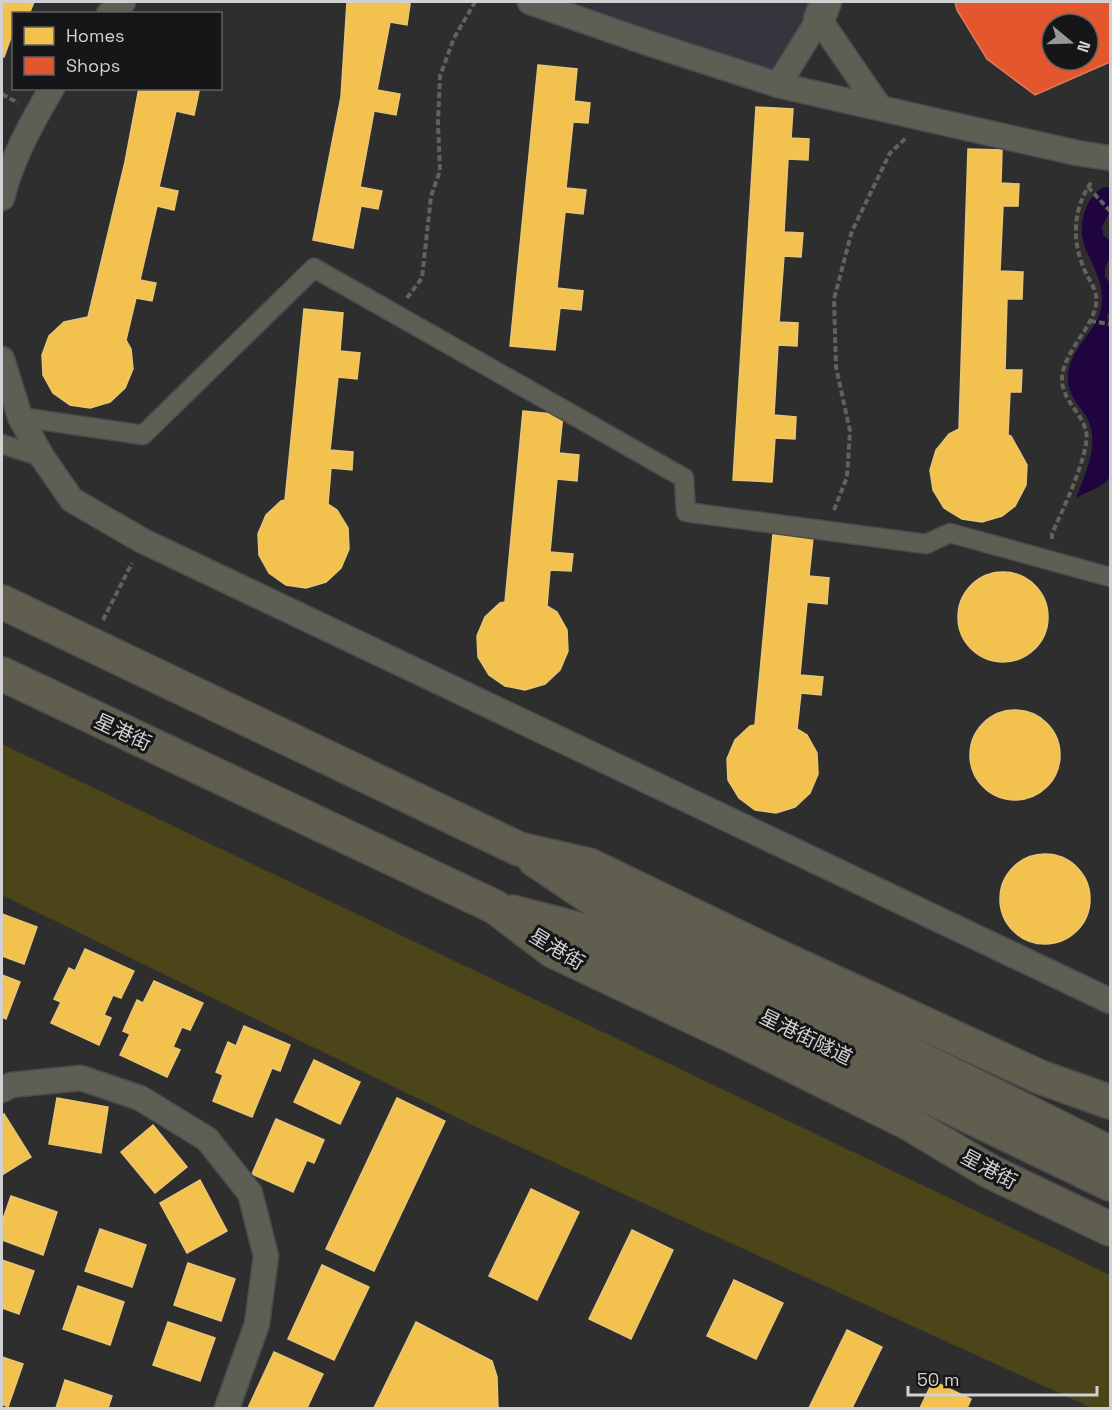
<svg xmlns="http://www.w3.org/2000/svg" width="1112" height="1410" font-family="'Space Grotesk','Noto Sans SC',sans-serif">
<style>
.built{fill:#37343d}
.green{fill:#4b4519}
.water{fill:#1f0440}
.homes{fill:#f2c14e;stroke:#e8c676;stroke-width:1.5}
.shops{fill:#e4572e;stroke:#de7c60;stroke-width:1.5;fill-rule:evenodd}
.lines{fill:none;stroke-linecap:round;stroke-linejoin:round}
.pedestrian-casing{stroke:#4b4b4d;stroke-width:21}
.minor-casing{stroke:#4b4b4d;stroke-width:27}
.tertiary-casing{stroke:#4b4b4d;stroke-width:33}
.primary-casing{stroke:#4b4b4d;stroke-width:36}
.path{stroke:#63615b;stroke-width:4;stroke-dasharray:6 3;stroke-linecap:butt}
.pedestrian{stroke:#5f5e55;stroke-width:18}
.minor{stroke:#5f5e55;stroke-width:24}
.tertiary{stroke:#5f5e55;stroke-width:30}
.primary{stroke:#5f5e4f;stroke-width:33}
.labels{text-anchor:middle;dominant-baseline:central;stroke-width:6;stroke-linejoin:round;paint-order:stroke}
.street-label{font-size:20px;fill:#d1d1d3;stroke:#161517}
</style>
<rect width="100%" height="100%" fill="#2e2e2f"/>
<path class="built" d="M574 2H820L793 76 686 43Z"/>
<path class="green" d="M2 744 1110 1275V1408H1092L470 1124 2 895Z"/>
<path class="water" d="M1104 187H1110V211L1102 227 1103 235 1110 241V258L1105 268V276L1110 284V309L1107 316 1110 331V438L1109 441 1110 477C1101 489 1089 490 1076 498 1086 472 1101 442 1086 416 1078 404 1069 396 1068 380 1067 346 1103 331 1102 298 1102 265 1072 247 1085 211 1089 200 1094 192 1104 187Z"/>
<g class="homes">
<path d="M2 2H34L29 14H14V29L4 57H2Z"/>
<path d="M347 2H394L410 4 407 25 390 22 377 90 400 94 396 115 374 111 360 187 382 191 378 209 361 206 353 248 313 240 341 97Z"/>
<path d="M538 65 577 69 574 101 590 103 588 123 573 122 566 188 586 190 583 214 565 212 557 288 583 291 581 310 560 308 555 350 510 346Z"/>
<path d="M139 88H189L199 91 194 115 176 111 159 187 178 191 174 210 157 206 140 280 156 283 152 301 136 298 126 340 131 349 133 369 125 388 110 402 90 408 70 405 53 393 43 375 42 355 49 336 64 322 88 317 125 162Z"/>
<path d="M756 107 793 109 791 138 809 139 808 160 788 159 784 232 803 233 801 257 784 256 779 322 798 323 797 346 778 345 774 415 796 417 795 439 775 438 772 482 733 480Z"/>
<path d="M968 149 1002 150 1001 183 1019 184 1018 206H1003L1000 271 1023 272 1022 299H1007L1005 370H1022L1021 392H1010L1008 435 1011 436 1027 465 1026 485 1015 506 1002 516 982 522 962 519 944 508 933 490 930 470 936 450 949 434 959 429Z"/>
<path d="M304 309 343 313 340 351 360 353 357 379 338 377 330 450 353 452 352 470 331 468 328 504 337 510 348 528 349 549 341 568 326 582 306 588 286 585 269 573 259 555 258 534 266 515 281 501 285 500Z"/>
<path d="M523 411 563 415 559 453 579 455 577 481 557 479 550 552 573 554 571 571 550 570 547 606 557 612 567 630 568 651 560 670 545 684 525 690 505 686 489 675 478 657 477 636 485 617 500 603 505 602Z"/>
<path d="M773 534 813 538 809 576 829 578 827 604 807 602 800 675 823 677 821 695 801 693 797 729 807 735 817 753 818 774 810 793 795 807 776 813 755 810 739 798 728 780 727 759 735 740 750 726 755 725Z"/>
<circle cx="1003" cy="617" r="45"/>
<circle cx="1015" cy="755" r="45"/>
<circle cx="1045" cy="899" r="45"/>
<path d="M2 914 37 927 24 964 2 956Z"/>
<path d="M85 949 134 971 121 998 113 995 104 1015 111 1018 99 1045 51 1023 61 1002 54 999 69 968 75 971Z"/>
<path d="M2 975 20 982 6 1019 2 1017Z"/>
<path d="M154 981 203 1003 190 1030 182 1027 173 1047 180 1050 167 1077 120 1055 130 1034 123 1031 137 1000 143 1003Z"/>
<path d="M244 1026 290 1045 280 1071 272 1068 252 1117 213 1101 223 1075 216 1072 228 1042 236 1046Z"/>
<path d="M314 1060 360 1082 340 1124 294 1102Z"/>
<path d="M57 1098 108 1107 101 1153 49 1144Z"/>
<path d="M397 1098 445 1121 374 1271 326 1249Z"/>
<path d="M4 1114 31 1157 2 1175V1116Z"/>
<path d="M276 1119 324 1140 314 1163 307 1160 293 1192 252 1174Z"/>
<path d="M153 1125 187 1167 155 1193 121 1152Z"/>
<path d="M200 1180 227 1231 187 1253 160 1203Z"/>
<path d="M531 1189 579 1212 537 1300 489 1276Z"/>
<path d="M11 1196 57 1212 43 1255 2 1240V1222Z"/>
<path d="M100 1229 146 1245 132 1287 85 1271Z"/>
<path d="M632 1230 673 1250 631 1339 589 1319Z"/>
<path d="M2 1260 34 1271 19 1314 2 1308Z"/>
<path d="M188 1263 235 1279 221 1321 174 1305Z"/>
<path d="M322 1265 369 1287 334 1360 288 1339Z"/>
<path d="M734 1280 783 1303 756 1359 707 1336Z"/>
<path d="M78 1286 124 1302 110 1345 63 1329Z"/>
<path d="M168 1322 215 1338 200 1381 153 1365Z"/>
<path d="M416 1322 492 1361 497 1377 498 1408H374Z"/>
<path d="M847 1330 882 1347 852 1408H809Z"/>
<path d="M274 1352 323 1374 307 1408H248Z"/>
<path d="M2 1357 23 1364 8 1407 2 1404Z"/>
<path d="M65 1380 112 1396 108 1408H56Z"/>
<path d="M933 1381 971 1399 967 1408H920Z"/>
</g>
<path class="shops" d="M955 2H1110V62L1035 95 987 59 957 10ZM1052 24H1088V60H1052Z"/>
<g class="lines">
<g class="pedestrian-casing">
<g id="pedestrian">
<path d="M20 417 143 435 314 268 684 478 686 512 926 544 950 533 1110 577"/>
<path d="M2 444 42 457"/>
</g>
</g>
<g class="minor-casing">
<g id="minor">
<path d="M530 2 651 44 778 85 1077 153 1110 158"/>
<path d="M109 14 123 2"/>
<path d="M778 85 819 19 880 108"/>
<path d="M2 198C11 160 32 122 52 88"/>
<path d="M2 359 20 417 42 457 72 500 143 541 1110 1001"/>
<path d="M2 1090 11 1085 81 1078 140 1098 207 1139 250 1193 266 1256 257 1324 227 1408"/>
</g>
</g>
<g class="tertiary-casing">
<path id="tertiary" d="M819 19 826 2"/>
</g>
<g class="primary-casing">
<g id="primary">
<path d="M2 602 519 849 589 865 773 954 1040 1077 1110 1102"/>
<path d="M2 674 495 907 553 951 737 1038 910 1124 989 1171 1110 1229"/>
<path d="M535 860 599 903 760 979 1110 1153"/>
<path d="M512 912 585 931 1110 1184"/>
</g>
</g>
<g class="path">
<path d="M2 94 18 103"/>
<path d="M1088 187 1110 211"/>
<path d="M407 298 422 278 431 196 440 171 438 123 440 76 454 38 475 2"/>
<path d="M1090 321 1110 324"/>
<path d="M834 510 847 477 850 431 836 367 834 299 852 231 890 153 906 138"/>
<path d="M1052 539V534C1061 513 1091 452 1086 431 1082 413 1061 399 1062 378 1064 348 1100 323 1096 295 1094 285 1086 276 1083 266 1071 237 1074 205 1093 180"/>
<path d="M103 620 132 563"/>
</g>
<use href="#pedestrian" class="pedestrian"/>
<use href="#minor" class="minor"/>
<use href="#tertiary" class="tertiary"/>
<use href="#primary" class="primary"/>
</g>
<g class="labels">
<g class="street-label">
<text transform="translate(123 732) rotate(25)">星港街</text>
<text transform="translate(557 949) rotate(31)">星港街</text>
<text transform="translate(806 1037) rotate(26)">星港街隧道</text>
<text transform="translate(989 1169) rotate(28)">星港街</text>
</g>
</g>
<rect width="1112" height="1410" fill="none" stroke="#d1d1d3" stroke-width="6"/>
<rect x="12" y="12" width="210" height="78" fill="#161517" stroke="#616062" stroke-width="1.5"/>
<rect x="24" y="27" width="30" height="18" fill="#f2c14e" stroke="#616062" stroke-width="1.5"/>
<text x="66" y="42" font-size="18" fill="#d1d1d3">Homes</text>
<rect x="24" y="57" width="30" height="18" fill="#e4572e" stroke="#616062" stroke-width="1.5"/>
<text x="66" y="72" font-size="18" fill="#d1d1d3">Shops</text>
<g transform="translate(1070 42) rotate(109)"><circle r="28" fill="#161517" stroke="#616062" stroke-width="1.5"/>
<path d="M0-4.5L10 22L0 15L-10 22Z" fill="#98989a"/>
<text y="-9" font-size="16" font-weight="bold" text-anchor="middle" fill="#d1d1d3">N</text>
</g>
<path d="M908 1386v9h189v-9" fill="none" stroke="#d1d1d3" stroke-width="3"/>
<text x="917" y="1386" font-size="18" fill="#d1d1d3" stroke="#161517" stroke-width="4.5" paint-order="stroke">50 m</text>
</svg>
